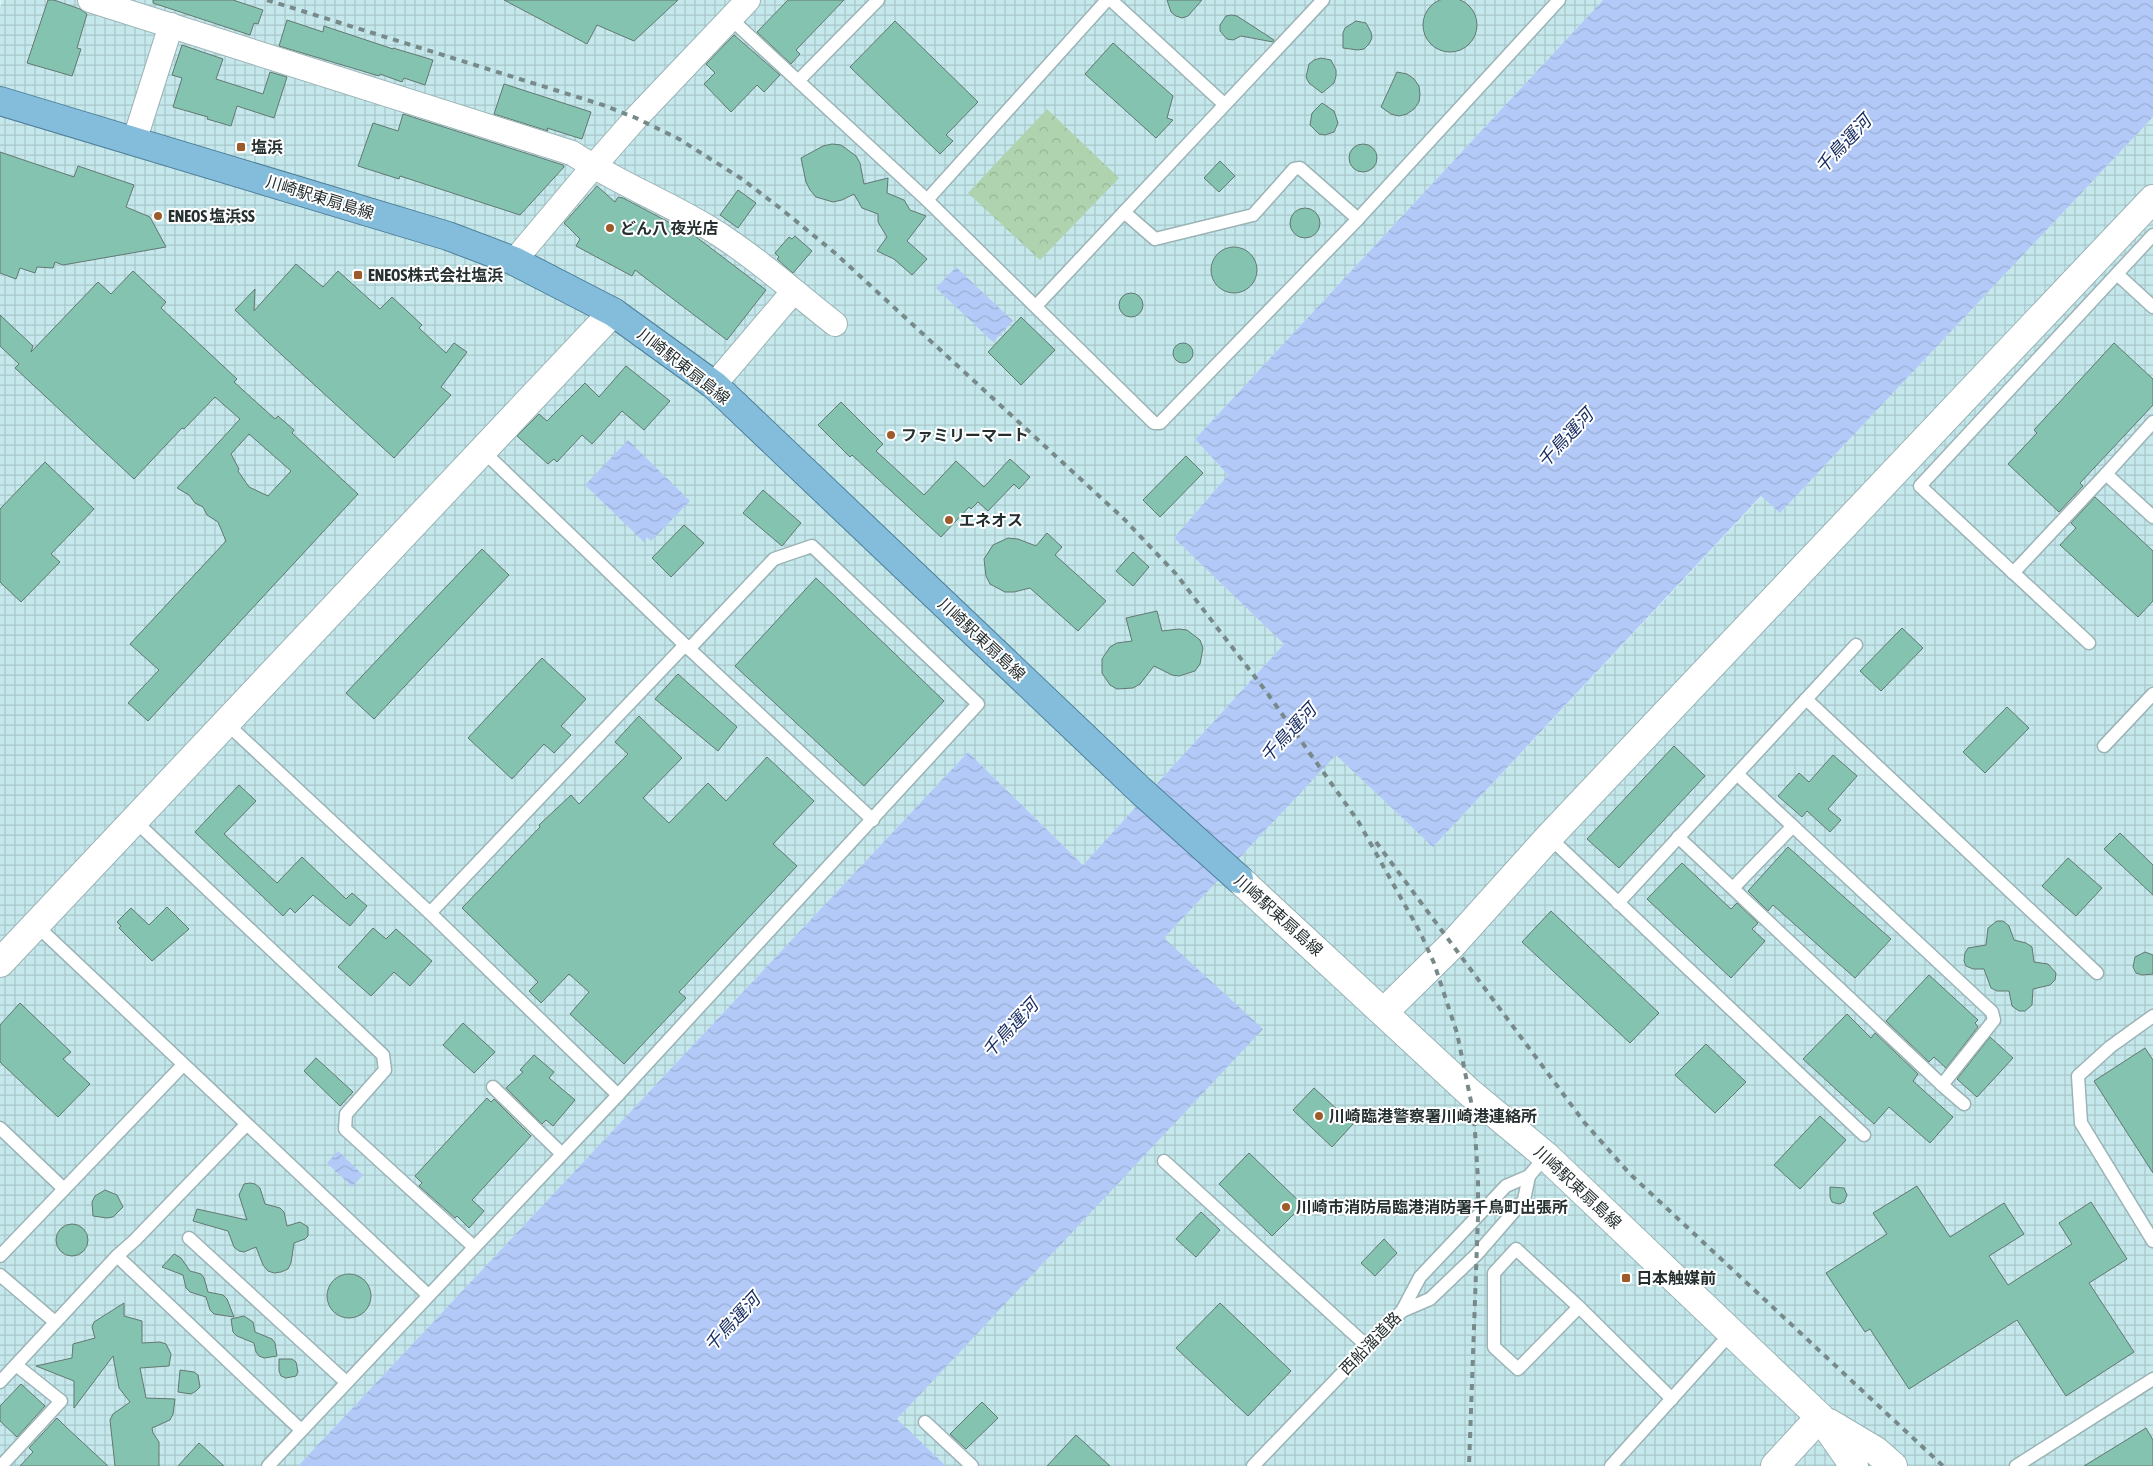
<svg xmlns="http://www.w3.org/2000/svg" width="2153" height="1466" font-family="'Asap Condensed','Noto Sans JP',sans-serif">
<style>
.industrial{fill:url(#industrial-grid)}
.park{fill:url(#park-crowns)}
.water{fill:url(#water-waves)}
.building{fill:#84c3b0;stroke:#637871;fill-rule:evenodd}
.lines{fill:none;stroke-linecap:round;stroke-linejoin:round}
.service-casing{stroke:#9cb4b6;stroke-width:15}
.minor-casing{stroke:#9cb4b6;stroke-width:26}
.tertiary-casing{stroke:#9cb4b6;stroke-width:30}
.trunk-casing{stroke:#4f809a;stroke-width:30}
.service{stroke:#fff;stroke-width:12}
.minor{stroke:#fff;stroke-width:24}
.tertiary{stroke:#fff;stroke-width:28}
.trunk{stroke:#84bcdc;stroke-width:28}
.rail{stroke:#78898a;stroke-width:4;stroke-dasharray:6 6;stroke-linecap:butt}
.poi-dot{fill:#9d5a2a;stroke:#fff;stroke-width:2}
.labels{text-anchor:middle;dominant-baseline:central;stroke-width:4;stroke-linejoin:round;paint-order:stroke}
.poi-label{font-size:16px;font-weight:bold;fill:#252f30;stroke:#fff;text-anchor:start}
.street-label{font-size:16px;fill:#252f30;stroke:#fff}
.water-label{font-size:18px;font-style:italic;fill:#13295f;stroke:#fff}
</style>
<defs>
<pattern id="industrial-grid" width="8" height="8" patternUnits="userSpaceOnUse" patternTransform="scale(1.25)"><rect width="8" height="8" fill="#c5e8ec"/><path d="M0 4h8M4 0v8" fill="none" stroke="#a9c7cb"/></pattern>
<pattern id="park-crowns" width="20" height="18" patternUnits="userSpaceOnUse" patternTransform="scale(1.25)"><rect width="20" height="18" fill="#b0d3af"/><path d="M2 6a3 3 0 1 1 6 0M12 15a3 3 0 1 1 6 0" fill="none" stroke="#97b597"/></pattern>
<pattern id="water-waves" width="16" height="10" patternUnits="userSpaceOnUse" patternTransform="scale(1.25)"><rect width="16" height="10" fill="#b3caf8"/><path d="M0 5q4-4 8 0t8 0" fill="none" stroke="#9aaed5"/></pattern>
</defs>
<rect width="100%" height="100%" fill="#d8f2f4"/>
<g class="industrial">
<path d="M3 0H1603L1195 439 1228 475 1174 538 1284 644 1083 865 968 752 298 1466H0V7Z"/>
<path d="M2153 117V1466H946L896 1419 1262 1029 1163 939 1336 754 1433 847 1762 496 1780 513Z"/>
</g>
<path class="park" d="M1047 109 1119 178 1040 260 968 193Z"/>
<g class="water">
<path d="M1603 0H2153V117L1780 513 1761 496 1433 847 1336 755 1164 938 1263 1029 897 1419 946 1466H298L968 752 1083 865 1284 644 1174 538 1228 475 1195 439Z"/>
<path d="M956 267 1013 321 993 342 936 288Z"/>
<path d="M628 440 690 501 651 541 647 537 644 542 585 485Z"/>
<path d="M338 1151 363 1175 352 1187 327 1163Z"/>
</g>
<g class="building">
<circle cx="1450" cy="25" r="27"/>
<path d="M48 0H54L80 9 87 14 77 48 81 49 72 76 27 63Z"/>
<path d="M153 0H233L263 10 258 24 254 23 250 35 153 3Z"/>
<path d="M504 0H678L634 41 597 25 587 44Z"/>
<path d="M788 0H844L796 50 800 54 791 64 757 32Z"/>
<path d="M1167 0H1202L1188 16 1182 18 1176 16 1171 12Z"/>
<path d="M1231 15 1237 16 1274 40 1273 42 1241 36 1233 40 1227 39 1220 31V25L1226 16Z"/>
<path d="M287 20 323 32 324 26 393 49V48L433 60 425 85 404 78 402 82 380 74 379 76 279 46Z"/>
<path d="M895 21 978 102 946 135 953 141 940 154 850 67Z"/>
<path d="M1356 21 1366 23 1371 32 1372 38 1369 44 1364 49 1358 50 1343 48V33L1345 28Z"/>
<path d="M734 35 780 75 764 92 757 85 731 112 704 84 715 73 706 64Z"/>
<path d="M1113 43 1173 96 1167 118 1173 120 1156 138 1085 74Z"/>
<path d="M182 45 223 59 216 79 263 94 270 72 287 77 274 118 237 106 231 126 207 119 208 117 173 107 182 78 172 75Z"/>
<path d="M1321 58 1331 60 1336 70V76L1334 83 1322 93 1309 83 1306 77 1309 64 1314 60Z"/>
<path d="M1397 72 1407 74 1414 79 1419 86 1420 94 1419 102 1414 109 1407 114 1399 116 1391 114 1381 107Z"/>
<path d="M504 84 591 112 582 139 547 128 548 131 494 114Z"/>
<path d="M1322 103 1334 111 1338 123 1334 132 1325 135 1319 134 1310 125 1312 113Z"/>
<path d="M403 114 563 165 564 167 520 215 400 176 399 179 358 166 373 123 398 131Z"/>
<circle cx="1363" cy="158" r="14"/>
<path d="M832 144 841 145 856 156 860 163 864 184 888 178 887 193 904 200 910 210 926 216 907 241 927 259 912 275 894 259 877 251 887 237 878 222V214L862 208 854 194 842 200 833 202 816 197 810 190 806 182 801 158 823 146Z"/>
<path d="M0 152 74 177 78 166 134 185 126 207 150 217 166 247 63 265 55 262 53 268 37 267 35 273 20 268 16 279 0 273Z"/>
<path d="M1220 161 1235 176 1219 192 1204 178Z"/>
<path d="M597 186 615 202 618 197 623 198 695 236 766 290 727 340 635 270 632 276 576 246 580 239 564 223Z"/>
<path d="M738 190 756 203 738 228 720 215Z"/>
<circle cx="1305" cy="223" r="15"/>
<path d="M795 236 812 251 793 273 777 259 779 257 775 253 789 237 792 239Z"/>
<circle cx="1234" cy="270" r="23"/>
<path d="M296 264 323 287 338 271 380 309 392 297 422 325 419 328 446 353 454 343 467 352 441 387 451 395 394 458 270 344 235 310 255 289 254 311Z"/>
<path d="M133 271 166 302 161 308 237 379 234 382 275 419 278 416 294 430 292 433 358 494 148 721 128 703 159 670 130 644 226 541 218 522 207 515 203 507 195 503 189 495 177 488 240 419 215 397 184 429 182 428 134 479 15 368 19 364 0 346V315L33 346 31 352 98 282 111 294ZM249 434 291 471 268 496 249 487 238 471 239 469 231 454Z"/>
<circle cx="1131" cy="305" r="12"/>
<path d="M1021 317 1055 350 1021 385 988 352Z"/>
<circle cx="1183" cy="353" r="10"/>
<path d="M2114 343 2153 379V405L2080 483 2083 486 2059 512 2008 464 2037 433 2034 430Z"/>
<path d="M626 366 670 401 644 430 622 411 592 444 582 435 557 462 554 459 548 464 517 436 539 414 547 421 585 383 599 397Z"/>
<path d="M841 402 883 444 876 451 924 495 956 461 984 487 1010 459 1030 477 1019 489 1014 484 988 511 978 502 971 509 969 507 941 537 852 455 850 457 818 425Z"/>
<path d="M1186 456 1203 473 1160 517 1143 500Z"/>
<path d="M45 462 94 509 51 554 60 562 21 602 0 582V509Z"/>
<path d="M763 490 801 523 782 546 743 513Z"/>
<path d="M2095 497 2153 551V601L2138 617 2060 545 2076 528 2071 523Z"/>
<path d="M684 525 704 543 671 577 652 558Z"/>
<path d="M1047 533 1062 547 1055 555 1106 601 1078 631 1030 588 1014 592H1005L990 584 986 576 984 559 993 545 1008 538 1018 539 1036 546Z"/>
<path d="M482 549 509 575 374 719 346 693Z"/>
<path d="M1133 552 1149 567 1133 586 1116 571Z"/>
<path d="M816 578 944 701 864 786 735 666Z"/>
<path d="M1157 611 1162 631 1179 629 1187 630 1200 640 1203 648 1200 664 1195 671 1179 676 1172 675 1154 666 1140 684 1133 688 1117 689 1110 685 1102 673V659L1110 647 1117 643 1132 641 1126 618Z"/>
<path d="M1902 628 1923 648 1881 691 1860 671Z"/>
<path d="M542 658 586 699 561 726 571 735 554 753 544 744 512 779 468 738Z"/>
<path d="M678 674 737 727 718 751 655 699Z"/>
<path d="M2007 707 2029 728 1985 773 1963 752Z"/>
<path d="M639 716 682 758 643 798 669 823 708 783 726 801 767 757 814 801 773 844 797 866 679 992 686 998 624 1064 570 1014 589 992 569 974 541 1003 529 991 538 982 462 908 540 827 539 825 571 795 579 804 628 754 615 742Z"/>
<path d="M1674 746 1705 776 1619 868 1587 839Z"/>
<path d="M1833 755 1857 776 1828 809 1841 820 1830 832 1807 811 1802 817 1778 796 1799 773 1809 782Z"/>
<path d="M239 785 256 801 224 834 277 883 302 857 346 899 352 893 367 906 350 926 313 895 295 913 290 908 283 916 195 832Z"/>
<path d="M2120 833 2153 865V895L2104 849Z"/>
<path d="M1788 847 1891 939 1855 978 1773 905 1768 911 1748 891Z"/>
<path d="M2068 858 2102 888 2076 916 2042 886Z"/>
<path d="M1682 863 1731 909 1737 903 1758 923 1752 929 1765 941 1731 978 1647 899Z"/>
<path d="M167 907 189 929 152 961 119 928 121 926 117 922 131 908 149 925Z"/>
<path d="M1551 911 1659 1013 1630 1043 1522 942Z"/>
<path d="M1997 921H2003L2009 926 2014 940 2026 943 2032 947 2034 962 2048 964 2056 973 2055 980 2050 985 2033 989 2032 1005 2025 1011H2019L2012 1006 2009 991H1997L1991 988 1984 969H1973L1966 966 1964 961 1965 953 1968 948 1986 945 1988 928Z"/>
<path d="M373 928 386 939 396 929 432 961 410 986 394 972 371 996 338 967Z"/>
<path d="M2145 952 2153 955V974L2142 975 2136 973 2133 967 2135 957Z"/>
<path d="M1929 975 1978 1020 1975 1023 1978 1027 1946 1068 1934 1057 1929 1062 1886 1021Z"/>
<path d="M20 1003 71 1052 63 1059 90 1084 58 1117 0 1062V1025Z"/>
<path d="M1847 1014 1871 1038 1875 1033 1918 1074 1913 1081 1953 1117 1930 1143 1889 1107 1874 1124 1803 1059Z"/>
<path d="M463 1023 495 1052 474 1073 443 1045Z"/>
<path d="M1990 1037 2013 1058 1977 1097 1957 1079Z"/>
<path d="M1706 1044 1746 1082 1715 1113 1675 1075Z"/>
<path d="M2145 1048 2153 1060V1173L2094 1081Z"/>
<path d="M534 1055 554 1072 549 1078 575 1100 553 1126 546 1120 542 1124 506 1088 523 1072 520 1070Z"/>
<path d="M316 1058 353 1092 340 1106 304 1071Z"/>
<path d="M1314 1088 1353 1124 1332 1147 1293 1110Z"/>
<path d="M487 1098 491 1102 494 1099 531 1136 472 1200 484 1211 469 1228 457 1216 455 1218 419 1186 422 1183 415 1176Z"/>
<path d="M1820 1116 1846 1140 1800 1189 1774 1165Z"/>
<path d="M1249 1153 1303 1205 1272 1236 1219 1184Z"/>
<path d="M250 1183 255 1184 260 1188 265 1204 280 1208 284 1212 287 1226 300 1222 308 1227V1236L305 1239 294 1243 291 1263 288 1269 281 1272 274 1273 268 1271 263 1265 256 1247 244 1252 239 1251 234 1247 228 1231 193 1221 197 1209 247 1220 239 1195 244 1184Z"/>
<path d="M1917 1186 1950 1237 2004 1203 2024 1234 1989 1256 2008 1285 2072 1244 2059 1223 2091 1202 2127 1259 2089 1283 2134 1352 2066 1396 2017 1320 1909 1389 1870 1329 1865 1332 1826 1273 1887 1234 1873 1213Z"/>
<path d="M1830 1187 1844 1188 1847 1195 1844 1202 1839 1204 1832 1202 1830 1197Z"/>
<path d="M105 1190 117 1195 123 1207 113 1217 107 1218 93 1216 92 1202 95 1196Z"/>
<path d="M1201 1212 1220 1230 1196 1257 1176 1239Z"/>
<circle cx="72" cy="1240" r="16"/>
<path d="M1384 1239 1397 1253 1375 1276 1361 1263Z"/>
<path d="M174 1254 181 1258 190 1271 201 1274 204 1278 208 1292 223 1295 227 1299 234 1317 214 1314 210 1310 206 1297 190 1292 186 1288 183 1275 162 1267Z"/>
<circle cx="349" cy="1296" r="22"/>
<path d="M124 1303V1316L142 1321V1343L160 1342 166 1344 171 1354 169 1366 140 1368 146 1398 175 1399 173 1414 170 1420 152 1428 153 1433 159 1442V1466H115L110 1420 113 1414 130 1402 119 1388 113 1356 74 1408V1381L36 1366 72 1358 73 1344 95 1338 92 1327 94 1322Z"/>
<path d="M1220 1303 1291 1371 1248 1416 1176 1348Z"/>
<path d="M244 1316 253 1322 255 1332 272 1339 275 1343 277 1356 264 1358 259 1356 256 1352 254 1343 237 1336 233 1332 231 1319Z"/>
<path d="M279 1359H292L296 1362 298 1372 296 1376 286 1378 281 1376 279 1371Z"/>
<path d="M180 1370 194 1372 198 1375 200 1387 196 1391 191 1394 178 1392Z"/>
<path d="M21 1384 45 1406 17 1437 0 1421V1406Z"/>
<path d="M982 1402 998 1418 966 1449 950 1434Z"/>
<path d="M57 1418 66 1427 108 1466H20L33 1452 29 1448Z"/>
<path d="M2146 1428 2153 1440V1466H2084Z"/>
<path d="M1076 1435 1110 1466H1047Z"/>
<path d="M199 1443 224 1466H178Z"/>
</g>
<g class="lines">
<g class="service-casing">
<g id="service">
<path d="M1111 0 1224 104"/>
<path d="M731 19 927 200 1154 423H1160L1358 219 1559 0"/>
<path d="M798 81 878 0"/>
<path d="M927 200 1107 0"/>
<path d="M1124 212 1155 239 1253 215 1294 169 1300 168 1358 219"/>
<path d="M2117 274 2153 307"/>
<path d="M1036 306 1323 0"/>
<path d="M2153 422 2106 474 2153 517"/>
<path d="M482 450 685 645 873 820"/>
<path d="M2013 573 2106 474"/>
<path d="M2089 643 1920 486 2153 235"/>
<path d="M1806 699 2097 973"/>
<path d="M225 722 430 913 618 1095"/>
<path d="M2104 746 2153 694"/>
<path d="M1737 774 1992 1012 1994 1020 1942 1085"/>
<path d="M134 820 383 1055 385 1070 346 1114 345 1129 474 1247"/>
<path d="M1549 837 1864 1135"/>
<path d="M1678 837 1942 1085 1964 1104"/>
<path d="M1733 888 1793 826"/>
<path d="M1618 903 1856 645"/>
<path d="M430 913 685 645"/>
<path d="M36 925 428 1295"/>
<path d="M2153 1016 2110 1047 2078 1076 2081 1123 2153 1241"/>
<path d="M493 1087 562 1154"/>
<path d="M0 1128 64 1189"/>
<path d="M1164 1161 1367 1346"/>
<path d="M189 1238 346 1382"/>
<path d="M0 1256 183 1065"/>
<path d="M117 1256 301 1430"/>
<path d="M0 1275 55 1322"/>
<path d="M1579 1307 1518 1369 1494 1347V1273L1516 1249 1579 1307 1672 1399"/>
<path d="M1402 1311 1430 1299 1477 1254 1524 1200 1529 1176"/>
<path d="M0 1382 117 1256 135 1240 246 1125"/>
<path d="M925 1422 972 1466"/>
<path d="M1 1466 61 1401 16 1365"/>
<path d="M268 1466 618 1095 978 704 812 546 774 559 689 649"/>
<path d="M1253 1466 1402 1311 1420 1277 1506 1186 1529 1176 1546 1156"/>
<path d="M1611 1466 1731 1333"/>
<path d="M2016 1466 2153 1379"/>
</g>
</g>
<g class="minor-casing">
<g id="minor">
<path d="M90 0 572 153C622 186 680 207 729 241 765 265 800 297 835 324"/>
<path d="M134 142 171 25"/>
<path d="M514 261 593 167 636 118 748 0"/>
<path d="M714 385 793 292"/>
</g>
</g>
<g class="tertiary-casing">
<g id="tertiary">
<path d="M1239 879 1469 1092 1546 1156 1820 1417 1854 1466"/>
<path d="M0 963 613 312"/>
<path d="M1384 1012 1452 945 1549 837 2153 199"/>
<path d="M1829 1423 1876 1451 1893 1466"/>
<path d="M1775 1466 1820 1417"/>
</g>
</g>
<g class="trunk-casing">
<path id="trunk" d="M0 101 448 236 514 261 613 312 714 385 1140 790 1239 879"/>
</g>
<use href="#service" class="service"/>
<use href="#minor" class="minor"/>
<use href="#tertiary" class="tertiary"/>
<use href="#trunk" class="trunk"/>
<g class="rail">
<path d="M267 0 603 105 636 118 679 139 742 179 780 208 835 253 1124 519 1176 574 1265 690 1358 821 1420 932 1434 963 1457 1033 1474 1116 1478 1180V1217L1469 1466"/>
<path d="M1376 842 1584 1122 1629 1173 1943 1466"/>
</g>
</g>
<g class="poi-dot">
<rect x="236" y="142" width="10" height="10" rx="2.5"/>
<circle cx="158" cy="216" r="5"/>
<circle cx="610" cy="228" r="5"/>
<rect x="353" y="270" width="10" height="10" rx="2.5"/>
<circle cx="891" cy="435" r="5"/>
<circle cx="949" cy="520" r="5"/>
<circle cx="1319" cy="1116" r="5"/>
<circle cx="1286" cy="1207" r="5"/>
<rect x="1621" y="1273" width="10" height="10" rx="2.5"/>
</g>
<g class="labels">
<g class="poi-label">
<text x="251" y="147">塩浜</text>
<text x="168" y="216">ENEOS 塩浜SS</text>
<text x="620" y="228">どん八 夜光店</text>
<text x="368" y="275">ENEOS株式会社塩浜</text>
<text x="901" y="435">ファミリーマート</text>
<text x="959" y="520">エネオス</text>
<text x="1329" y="1116">川崎臨港警察署川崎港連絡所</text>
<text x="1296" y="1207">川崎市消防局臨港消防署千鳥町出張所</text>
<text x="1636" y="1278">日本触媒前</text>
</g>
<g class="street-label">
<text transform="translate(320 197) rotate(17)">川崎駅東扇島線</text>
<text transform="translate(684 366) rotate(38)">川崎駅東扇島線</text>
<text transform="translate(982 639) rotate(43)">川崎駅東扇島線</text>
<text transform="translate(1279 915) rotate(42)">川崎駅東扇島線</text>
<text transform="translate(1578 1187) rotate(43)">川崎駅東扇島線</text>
<text transform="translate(1370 1343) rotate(-46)">西船溜道路</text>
</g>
<g class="water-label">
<text transform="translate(1843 144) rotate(-47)">千鳥運河</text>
<text transform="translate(1565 438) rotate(-47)">千鳥運河</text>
<text transform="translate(1288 733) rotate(-47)">千鳥運河</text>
<text transform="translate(1010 1028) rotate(-47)">千鳥運河</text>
<text transform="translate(732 1322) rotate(-47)">千鳥運河</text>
</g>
</g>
</svg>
